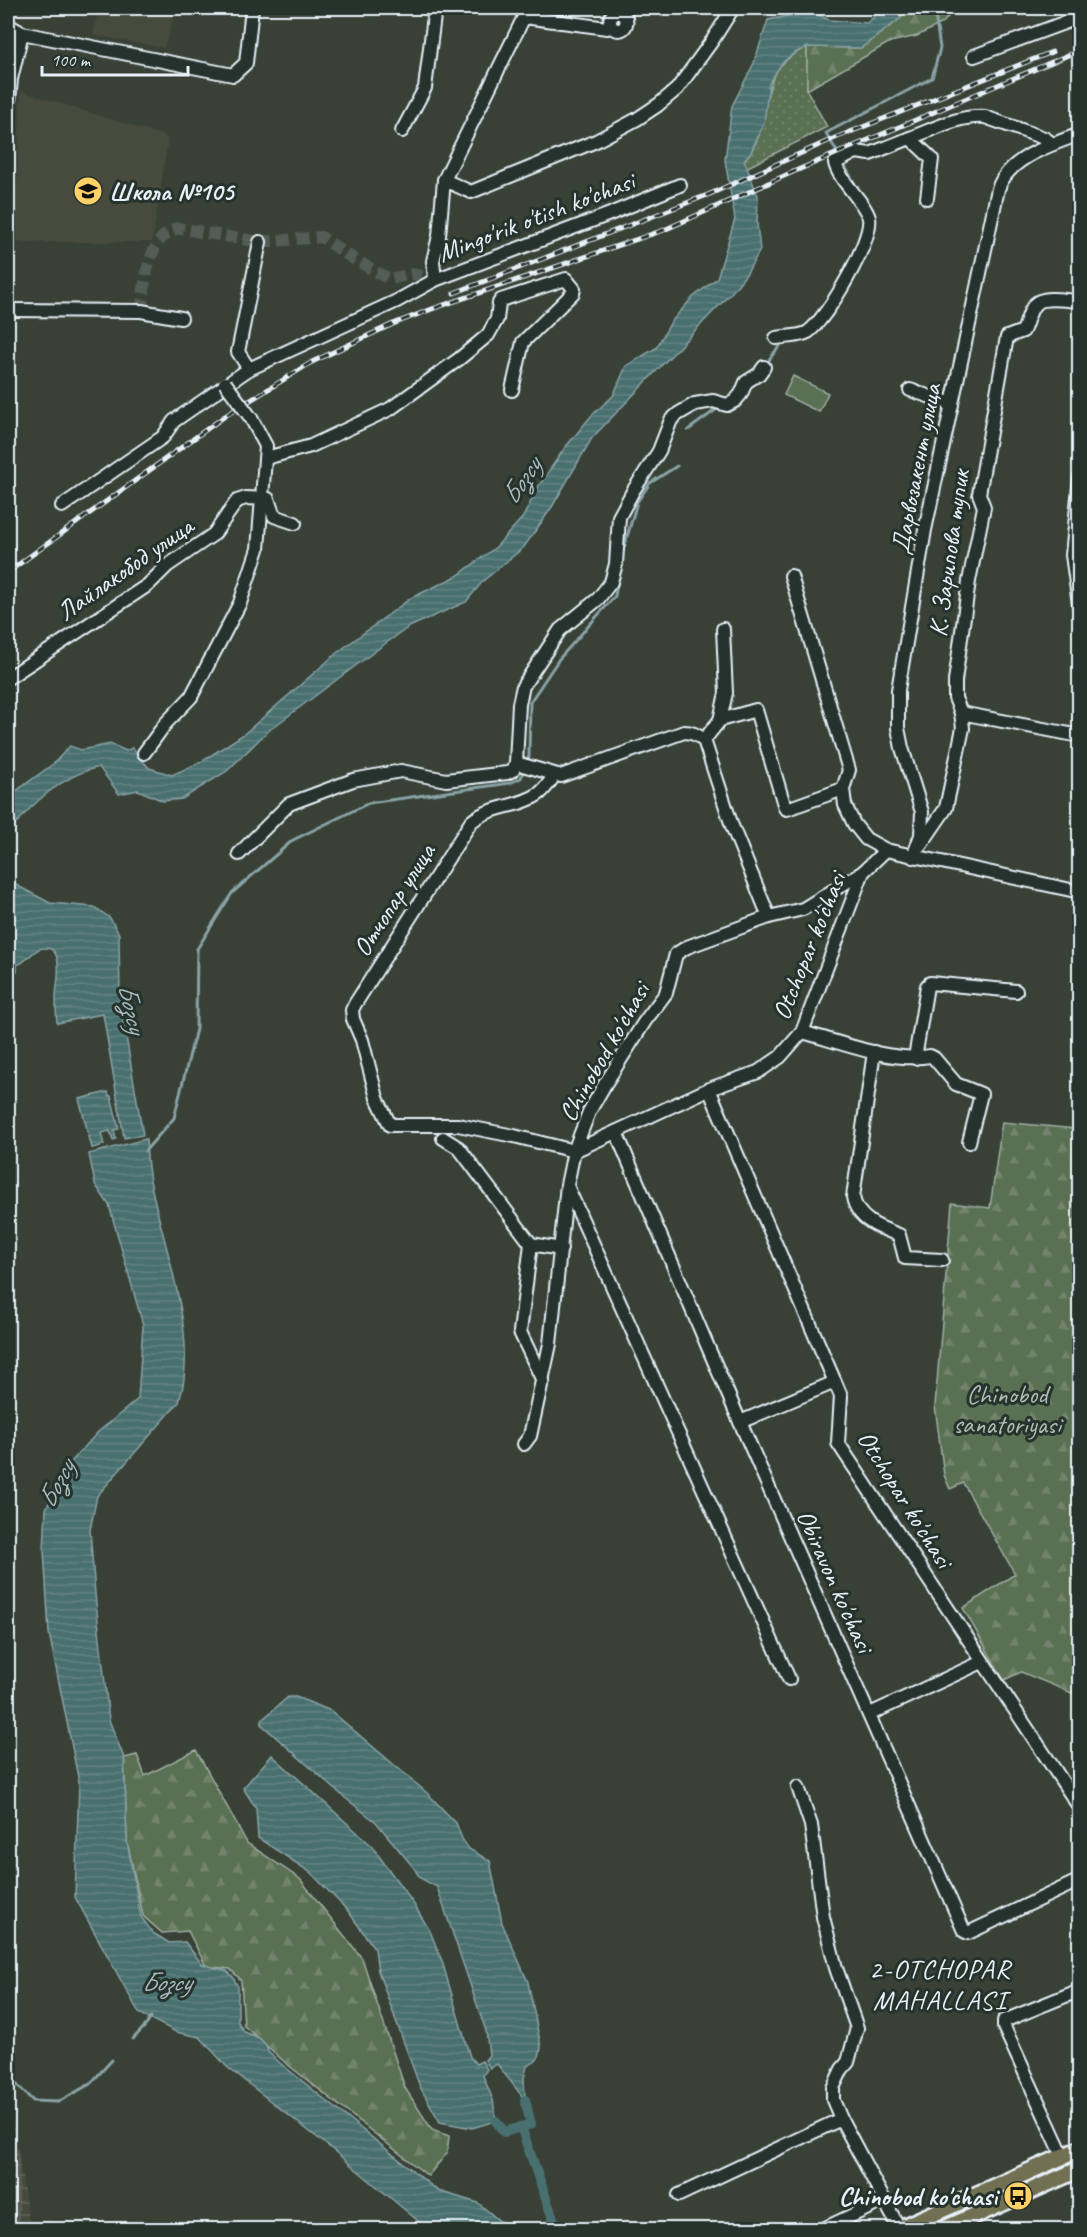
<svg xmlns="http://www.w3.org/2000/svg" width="1087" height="2237" font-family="Caveat,sans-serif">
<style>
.built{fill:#464b3e}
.industrial{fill:url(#industrial-grid)}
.grass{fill:url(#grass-dots);stroke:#a1b0a5;stroke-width:1.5}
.forest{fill:url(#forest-firs);stroke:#a1b0a5;stroke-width:1.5}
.garden{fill:#5a6f52;stroke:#a1b0a5;stroke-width:1.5}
.water{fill:url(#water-rules);stroke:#89a3a6;stroke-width:1.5}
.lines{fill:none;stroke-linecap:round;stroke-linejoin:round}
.stream{stroke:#89a3a6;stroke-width:3}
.canal{stroke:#4a6f6f;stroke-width:10}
.minor-tunnel{stroke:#535b54;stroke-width:12;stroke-dasharray:12 6;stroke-linecap:butt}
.minor-casing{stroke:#e8f1f8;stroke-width:16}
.major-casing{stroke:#e8f1f8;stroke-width:20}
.minor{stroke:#26332d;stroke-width:12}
.major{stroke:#716f52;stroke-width:15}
.rail-casing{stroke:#e8f1f8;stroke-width:5}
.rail{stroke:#26332d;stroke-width:3;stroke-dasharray:9;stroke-linecap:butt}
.minor-bridge-casing{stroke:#e8f1f8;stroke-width:16;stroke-linecap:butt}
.minor-bridge{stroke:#26332d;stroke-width:12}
.labels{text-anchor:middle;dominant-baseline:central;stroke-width:6;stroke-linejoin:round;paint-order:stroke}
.poi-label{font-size:26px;font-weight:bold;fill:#e8f1f8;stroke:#26332d;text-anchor:start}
.street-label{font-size:26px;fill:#e8f1f8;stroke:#26332d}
.park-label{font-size:26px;fill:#afbdb6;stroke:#26332d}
.water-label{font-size:27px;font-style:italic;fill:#a9bdc1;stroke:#26332d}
.neighbourhood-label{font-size:27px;letter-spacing:1.5px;fill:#e8f1f8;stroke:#26332d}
</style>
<defs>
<pattern id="industrial-grid" width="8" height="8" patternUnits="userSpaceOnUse" patternTransform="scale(1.5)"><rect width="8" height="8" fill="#464b3e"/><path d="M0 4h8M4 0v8" fill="none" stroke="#61655b"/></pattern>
<pattern id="grass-dots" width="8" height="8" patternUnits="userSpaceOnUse" patternTransform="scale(1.5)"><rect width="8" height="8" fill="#5a6f52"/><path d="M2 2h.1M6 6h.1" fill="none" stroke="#72846c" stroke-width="1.8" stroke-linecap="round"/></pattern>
<pattern id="forest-firs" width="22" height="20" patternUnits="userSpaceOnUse" patternTransform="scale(1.5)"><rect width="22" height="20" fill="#5a6f52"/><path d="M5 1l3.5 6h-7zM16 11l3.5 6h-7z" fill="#72846c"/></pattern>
<pattern id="water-rules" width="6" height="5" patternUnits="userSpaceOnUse" patternTransform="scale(1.5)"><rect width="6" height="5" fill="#4a6f6f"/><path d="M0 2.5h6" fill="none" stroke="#648484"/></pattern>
</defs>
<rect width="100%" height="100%" fill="#394137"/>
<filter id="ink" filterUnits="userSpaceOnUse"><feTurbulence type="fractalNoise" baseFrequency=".0167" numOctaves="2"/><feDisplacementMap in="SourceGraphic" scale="12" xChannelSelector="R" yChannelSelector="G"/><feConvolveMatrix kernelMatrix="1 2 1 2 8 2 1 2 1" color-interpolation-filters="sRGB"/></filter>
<g filter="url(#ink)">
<g class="built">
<path d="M99 8H177L164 48 93 35Z"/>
<path d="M184 8H239L238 16Z"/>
<path d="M21 91 164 136 168 140 152 242H14Z"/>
</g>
<path class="industrial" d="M8 2108H11L29 2222 51 2220 52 2229H8Z"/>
<path class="grass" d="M807 47V90L827 127 746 168 744 160C780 121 748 73 807 47Z"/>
<g class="forest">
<path d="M905 8H955L943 23 917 36 890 42 807 90V47L861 48 901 18Z"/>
<path d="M1002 1122 1077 1129 1079 1124V1696L1021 1672 1004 1680 963 1608 1015 1574 963 1483 950 1489 944 1475 935 1406 952 1203 990 1208Z"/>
<path d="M196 1750 247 1843 300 1879 362 1958 405 2088 432 2130 449 2136 447 2153 428 2176 287 2064 244 2026 241 1980 230 1969 206 1966 188 1931 162 1933 143 1916 127 1841 124 1758 137 1755 145 1776Z"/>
</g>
<path class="garden" d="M793 376 828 393 819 412 784 395Z"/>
<g class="water">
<path d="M883 8H905L901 18 861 48 807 47 793 54 782 63 769 83 764 123 751 152 744 160 758 196 757 224 760 250 747 273 732 292 592 438 552 507 524 547 483 581 466 602 409 627 382 646 268 731 227 771 182 799 163 801 138 790 119 794 99 767C60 776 32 804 8 833V797L53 764 70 746 81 750 111 744 126 751 132 748 149 768 172 775 201 762 244 734 338 652 411 598 457 576 496 547 523 517 540 484 564 449 592 415 613 396 626 366 656 348 671 322 692 298 717 278 735 219 725 160 732 106 754 63 768 20 810 11 830 20 867 23Z"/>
<path d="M8 871 16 885 50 903 94 907 110 918 119 934 120 1002 143 1135 124 1138 103 1014 57 1023C56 1014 56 1005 56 995 57 983 65 946 44 948 33 948 28 962 17 965V971H8Z"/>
<path d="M108 1092 109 1096H111L119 1129 114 1130 116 1139 113 1140 110 1131 101 1133 104 1145 92 1148 79 1099Z"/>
<path d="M146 1139C147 1153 147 1167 150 1180 163 1247 200 1336 179 1402L97 1496 90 1530 95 1594 109 1720 124 1758 127 1841 141 1917 153 1933 169 1943 185 1942 202 1964 227 1971 233 1977 238 1987V2022L244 2032 259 2038 266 2045 268 2052 280 2063 438 2191 478 2203 509 2229H428L328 2146 227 2067 200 2037 176 2032 139 2013 75 1897 79 1782 49 1633 44 1550 46 1509 62 1472 98 1432 138 1399 143 1325 109 1205 95 1184 89 1154Z"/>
<path d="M288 1697H296L331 1711 427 1793 456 1823 462 1839 469 1849 490 1861 502 1923 528 1982 541 2047C540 2058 537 2062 527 2066L524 2078 525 2100 497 2064 490 2068 485 2060 489 2055 486 2031 437 1887 420 1878 414 1868 376 1822 344 1797 261 1724 263 1719Z"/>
<path d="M272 1755 371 1845 413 1903 430 1931 442 1961 470 2057 476 2064 482 2061 487 2069 483 2076 493 2100 496 2121 472 2128 440 2122 420 2087 378 1971 375 1949 348 1911 310 1872 258 1838 256 1808 243 1788Z"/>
</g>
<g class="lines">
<g class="stream">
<path d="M840 157 826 133 932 78 940 48 934 8"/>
<path d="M843 163 859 191"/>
<path d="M767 367 770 358 784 341"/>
<path d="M688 430 717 409 722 408"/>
<path d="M623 551 637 502 650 483 677 466"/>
<path d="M527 763 529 756 530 702 559 659 615 596 618 578"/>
<path d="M145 1151 174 1118 196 1029 197 949 232 893 293 840 369 803 510 783 521 778 524 769"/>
<path d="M133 2039 147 2024 151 2017"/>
<path d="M8 2076 33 2101 58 2102 90 2084 112 2060"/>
</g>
<g class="canal">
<path d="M525 2100 531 2124 521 2127 557 2230"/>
<path d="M496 2121 504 2132 521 2127"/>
</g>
<path class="minor-tunnel" d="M141 311C146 283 145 239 178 228L260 242 321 237 354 259 389 279 413 274 435 280"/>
<g class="minor-casing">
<g id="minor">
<path d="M524 8V17L444 180 439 236 433 261 435 280 610 214 680 185"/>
<path d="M524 17 607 28 611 27C627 38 632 14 619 13 610 12 609 20 611 27"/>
<path d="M8 25 22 33 233 75 246 63 252 8"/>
<path d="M974 56 1080 17"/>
<path d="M8 112 11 79 22 33"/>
<path d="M402 131 425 88 435 8"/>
<path d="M910 138C934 129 959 115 985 117L1044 138 1053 144"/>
<path d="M444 180 471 192 596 141 637 119 658 105 677 89 712 41 733 8"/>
<path d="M8 310 141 311 181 318"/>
<path d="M776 338C786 336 800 337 808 332 827 319 873 240 869 218 865 202 839 181 835 163L856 152 870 154 910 138 932 159 927 198"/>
<path d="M249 369 238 352 260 242"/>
<path d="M910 390 952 404"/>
<path d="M266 458 311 446 390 409 459 359 488 335 497 319 499 303 501 300 566 279 574 289 573 293 523 342 512 390"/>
<path d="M1080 477 1072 555 1080 611"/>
<path d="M62 506 163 437 174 421 249 369 397 301 435 280"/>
<path d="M791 576 849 770 843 789 845 805 854 824 866 839 886 850 1080 892"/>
<path d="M8 678 148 585 167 566 214 534 237 501 246 498 268 499 274 516 295 523"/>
<path d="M961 713 1080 736"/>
<path d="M720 720 726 693 723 629"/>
<path d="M704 740 720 720 756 710 785 808 787 809 843 789"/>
<path d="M144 753 166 723 191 697 240 603 258 549 266 446 251 418"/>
<path d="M516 763 561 776 684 732C692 732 698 735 704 740L732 826 769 917"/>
<path d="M555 775C550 781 546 788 540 793 520 808 490 805 471 822L355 1004 352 1010 353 1019 362 1040 377 1098 390 1125H458L514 1136 574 1151 709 1089 758 1072 780 1057 802 1032 863 872 886 850"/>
<path d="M920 846 946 808 963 728 961 713 955 698V681L969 581 984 507 979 494 1007 337 1023 331C1027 323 1029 310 1035 304 1044 295 1068 301 1080 301"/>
<path d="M239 854 289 804 353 780 401 771 446 780 507 773 513 770 516 763 519 704 523 686 560 630 598 599 611 582 616 564 619 517 633 491 659 451 671 420 678 414 695 404 713 401 727 405 735 401 741 394 746 382 759 374 764 367"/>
<path d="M913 857 921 835 922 812 902 748 898 728V690L925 530 998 189C1009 157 1051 145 1080 134"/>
<path d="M802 1032C840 1042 891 1063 930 1056L934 1058 956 1084 981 1094 969 1142"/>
<path d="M874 1052 853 1197C857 1220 880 1228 899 1235L905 1258 942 1260"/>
<path d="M915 1058 927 986 930 983 1016 991"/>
<path d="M709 1089 841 1396 838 1443 1080 1808"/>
<path d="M616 1132 740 1422 964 1931 968 1933 1080 1880"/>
<path d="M443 1138 459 1148 531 1244 561 1249"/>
<path d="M567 1186 789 1679"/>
<path d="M531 1244 520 1332 543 1381"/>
<path d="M740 1422 835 1382"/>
<path d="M524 1444 530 1436 550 1344 567 1185 574 1151 589 1112 605 1084 645 1021 666 993 676 954 687 947 769 917 803 909 863 872"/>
<path d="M870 1714 982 1662"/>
<path d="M798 1787 811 1825 823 1917 836 1968 857 2028 848 2062 842 2069 833 2088V2100L841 2119 899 2228"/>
<path d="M1063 2156 1004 2027V2021L1080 1990"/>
<path d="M679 2195 841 2119"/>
<path d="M821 2230 883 2201"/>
</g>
</g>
<g class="major-casing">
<g id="major">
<path d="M896 2230 1080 2149"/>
<path d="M942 2230 1080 2169"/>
</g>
</g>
<use href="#minor" class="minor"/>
<use href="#major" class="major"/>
<g class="rail-casing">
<g id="rail">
<path d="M454 293 710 194 835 138 1052 52"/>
<path d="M8 572 225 416 312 362 393 324 432 309 664 230 793 172 1080 50"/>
</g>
</g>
<use href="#rail" class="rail"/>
<g class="minor-bridge-casing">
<path id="minor-bridge" d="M225 383 251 418"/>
</g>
<use href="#minor-bridge" class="minor-bridge"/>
</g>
</g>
<defs>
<g id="school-disc" transform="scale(1.5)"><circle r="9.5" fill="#ffd166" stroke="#26332d"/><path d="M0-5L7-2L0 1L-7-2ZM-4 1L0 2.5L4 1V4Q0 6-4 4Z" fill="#111"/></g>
<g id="bus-disc" transform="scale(1.5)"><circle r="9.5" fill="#ffd166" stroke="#26332d"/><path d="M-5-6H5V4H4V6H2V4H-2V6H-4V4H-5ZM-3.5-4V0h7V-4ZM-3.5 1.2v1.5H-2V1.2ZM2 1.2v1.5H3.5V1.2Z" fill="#111"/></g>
</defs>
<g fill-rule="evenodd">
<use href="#school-disc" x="88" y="191"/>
<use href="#bus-disc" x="1018" y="2196"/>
</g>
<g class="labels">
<g class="poi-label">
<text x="109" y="191">Школа №105</text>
<text x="997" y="2196" text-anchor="end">Chinobod ko'chasi</text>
</g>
<g class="street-label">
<text transform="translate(536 217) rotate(-21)">Mingo'rik o'tish ko'chasi</text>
<text transform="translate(916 469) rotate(-79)">Дарвозакент улица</text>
<text transform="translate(949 553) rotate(-82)">К. Зарипова тупик</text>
<text transform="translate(125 569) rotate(-35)">Лайлакобод улица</text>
<text transform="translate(394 900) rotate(-57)">Отчопар улица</text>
<text transform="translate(809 946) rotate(-68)">Otchopar ko'chasi</text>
<text transform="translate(604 1052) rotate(-60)">Chinobod ko'chasi</text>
<text transform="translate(905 1499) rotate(58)">Otchopar ko'chasi</text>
<text transform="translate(835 1581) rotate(66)">Obiravon ko'chasi</text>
</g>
<g class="park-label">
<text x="1007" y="1394">Chinobod<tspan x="1007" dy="30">sanatoriyasi</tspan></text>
</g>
<g class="water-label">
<text transform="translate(521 481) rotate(-56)">Бозсу</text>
<text transform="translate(132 1008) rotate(77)">Бозсу</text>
<text transform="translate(56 1484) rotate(-62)">Бозсу</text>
<text x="166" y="1982">Бозсу</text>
</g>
<g class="neighbourhood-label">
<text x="940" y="1969">2-OTCHOPAR<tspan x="940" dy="31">MAHALLASI</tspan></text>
</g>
</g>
<rect width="1087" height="2237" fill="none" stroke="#26332d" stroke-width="30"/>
<rect x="15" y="15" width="1057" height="2207" fill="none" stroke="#e8f1f8" stroke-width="2" filter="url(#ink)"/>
<path d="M42 66v9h146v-9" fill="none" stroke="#e8f1f8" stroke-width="3"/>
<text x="51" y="66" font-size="18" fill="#e8f1f8" stroke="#26332d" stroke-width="4.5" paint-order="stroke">100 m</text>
</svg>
